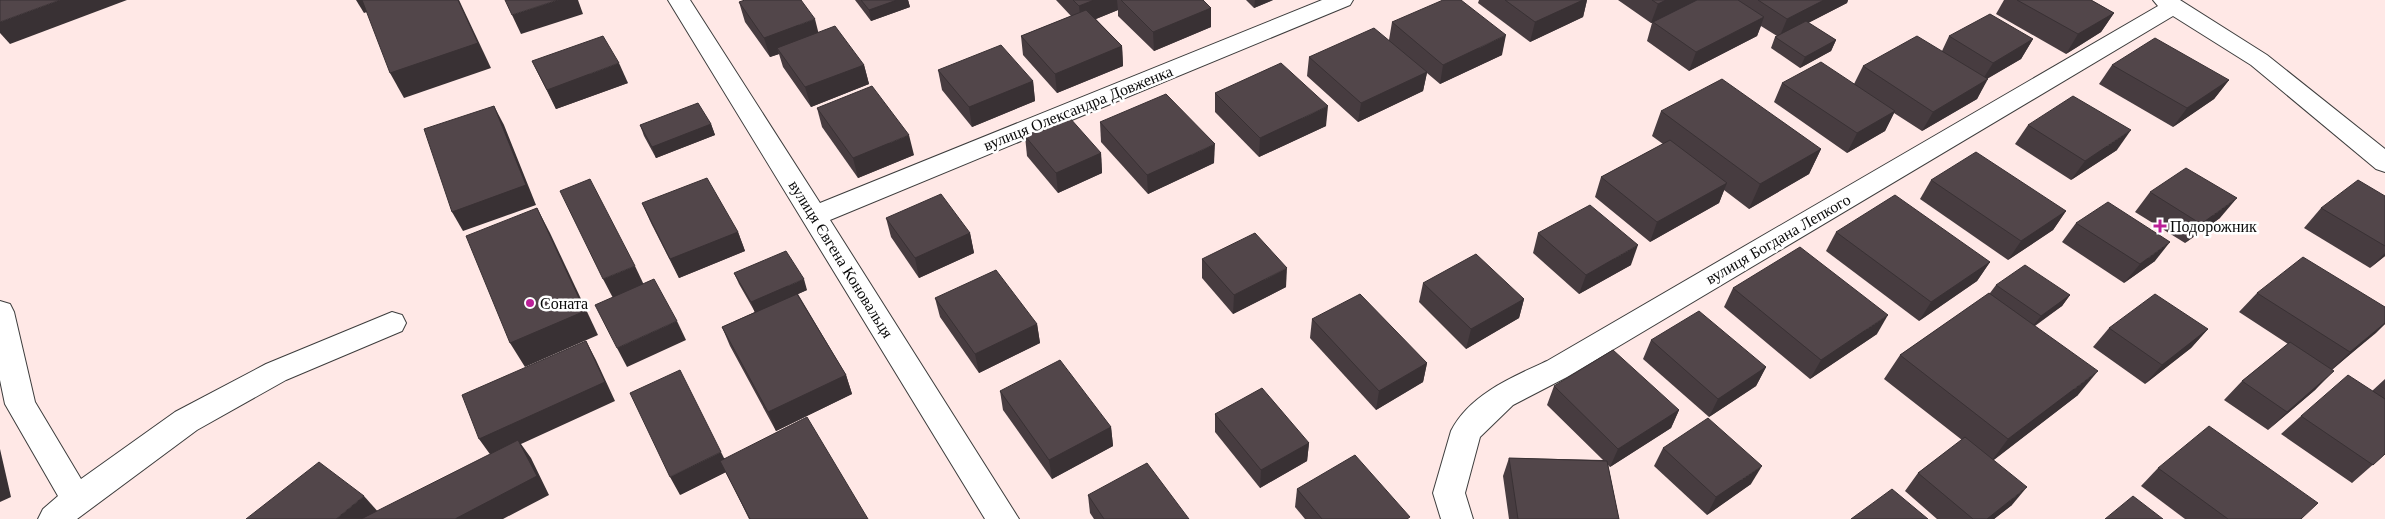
<svg xmlns="http://www.w3.org/2000/svg" width="2385" height="519" font-family="Georgia,serif">
<style>
.lines{fill:none;stroke-linecap:round;stroke-linejoin:round}
.minor-casing{stroke:#3d3d3d;stroke-width:2}
.minor{fill:#fff;fill-rule:evenodd}
.wall{fill:#473c40}
.shaded-wall{fill:#393134}
.building{fill:#52464a;stroke:#393134}
.poi-dot{fill:#bb2098;stroke:#fff;stroke-width:2}
.labels{text-anchor:middle;dominant-baseline:central;stroke-width:5;stroke-linejoin:round;paint-order:stroke}
.street-label{font-size:16px;fill:#0a0a0a;stroke:#fff}
.poi-label{font-size:16px;fill:#0a0a0a;stroke:#fff;text-anchor:start}
</style>
<rect width="100%" height="100%" fill="#ffe8e6"/>
<g class="lines">
<g class="minor-casing">
<g id="minor">
<path d="M668 0H690L820 203 1322 0H1353L1350 5 830 220 1019 519H985Z"/>
<path d="M2153 0H2180L2267 55 2385 149V172L2376 169 2251 65 2173 16 1567 377 1513 405 1480 437 1465 493 1473 519H1441L1433 493 1451 431C1469 395 1512 377 1547 361L2158 6Z"/>
<path d="M0 301 10 304 14 312 35 402 81 479 175 412 266 364 392 312 402 315 406 323 402 331 286 380 197 430 77 519H38L43 509 58 496 5 404 0 380Z"/>
</g>
</g>
<use href="#minor" class="minor"/>
</g>
<g class="wall">
<path d="M855 0H908L910 7 871 21Z"/>
<path d="M1056 0H1203L1211 8V27L1154 51 1118 16V10L1096 19 1122 46 1123 66 1057 93 1023 55 1021 36 1071 16Z"/>
<path d="M1246 0H1273L1254 8Z"/>
<path d="M1479 0H1587L1583 17 1530 42 1478 3Z"/>
<path d="M1618 0H1848L1847 3 1808 23 1836 40 1831 51 1800 68 1771 48 1775 37 1777 36 1761 26 1757 36 1689 71 1647 41 1652 23H1651Z"/>
<path d="M2004 0H2091L2114 13 2101 32 2066 54 1996 14Z"/>
<path d="M739 2 818 32 864 65 869 84 811 107 783 67 779 54 770 57 745 22Z"/>
<path d="M1392 22 1502 55 1440 84 1427 73 1423 91 1358 122 1307 76 1309 57 1389 40Z"/>
<path d="M1949 36 2033 39 2021 59 1987 79 1977 99 1922 131 1894 113 1885 131 1847 153 1774 102 1782 83 1854 84 1863 66 1942 51Z"/>
<path d="M532 61 628 83 556 109Z"/>
<path d="M2112 65 2229 80 2214 99 2173 127 2099 84Z"/>
<path d="M938 70 1033 81 1035 101 972 127 942 90Z"/>
<path d="M1215 93 1326 126 1259 157 1215 112Z"/>
<path d="M817 108 914 155 858 178 822 127Z"/>
<path d="M1661 111 1821 149 1809 174 1749 209 1724 190 1719 203 1650 242 1595 197 1601 177 1663 144 1652 136Z"/>
<path d="M1100 122 1214 163 1148 194 1101 142Z"/>
<path d="M711 124 715 135 656 158 644 136 640 125Z"/>
<path d="M2028 125 2117 150 2071 180 2015 144Z"/>
<path d="M1025 136 1101 153 1102 173 1058 193 1027 156Z"/>
<path d="M1931 180 2066 211 2053 230 2008 260 1920 199Z"/>
<path d="M2150 192 2220 218 2185 243 2135 212Z"/>
<path d="M2385 196V256L2370 268 2304 228 2321 208Z"/>
<path d="M642 203 738 232 745 251 679 278 651 223Z"/>
<path d="M886 218 970 233 974 253 919 278 891 237Z"/>
<path d="M2076 223 2155 261 2124 283 2062 242Z"/>
<path d="M1836 232 1990 262 1977 281 1919 321 1826 251Z"/>
<path d="M1538 233 1631 265 1579 294 1533 253Z"/>
<path d="M1202 259 1286 287 1233 314 1202 278Z"/>
<path d="M734 273 807 290 798 294 846 375 852 394 776 431 730 346 722 327 755 312 739 284Z"/>
<path d="M1423 283 1524 299 1519 318 1466 349 1419 302Z"/>
<path d="M1996 285 2070 295 2062 306 2035 326 2078 395 1993 460 2012 505 1994 519H1937L1905 491 1918 473 1962 440 1884 379 1900 355 1990 293Z"/>
<path d="M1733 288 1877 334 1810 379 1724 307Z"/>
<path d="M2257 293 2385 307V324L2332 370 2315 390 2268 430 2224 400 2242 381 2288 344 2239 312Z"/>
<path d="M935 298 1037 324 1040 343 979 373 940 317Z"/>
<path d="M1312 319 1427 363 1423 382 1376 410 1310 338Z"/>
<path d="M2109 328 2208 329 2191 348 2145 384 2093 347Z"/>
<path d="M1651 340 1766 367 1756 386 1709 417 1643 359Z"/>
<path d="M2385 379V454L2352 483 2281 434 2301 416 2372 391Z"/>
<path d="M1554 386 1679 410 1671 428 1610 467 1608 465 1619 519H1509L1503 476 1509 458 1603 460 1547 405Z"/>
<path d="M1000 391 1111 427 1113 446 1052 479 1003 410Z"/>
<path d="M1215 414 1309 443 1307 461 1260 488 1215 432Z"/>
<path d="M1663 448 1751 484 1707 515 1654 466Z"/>
<path d="M724 458 868 519H749L726 472 680 495Z"/>
<path d="M2158 468 2301 519H2185L2141 486Z"/>
<path d="M1297 489 1409 519H1305L1295 507Z"/>
<path d="M1088 495 1189 519H1094L1090 513Z"/>
</g>
<g class="shaded-wall">
<path d="M60 0H127L10 44 0 33V22Z"/>
<path d="M356 0H401L364 13Z"/>
<path d="M458 0H459L491 68 404 98 390 73Z"/>
<path d="M558 0H578L583 14 521 34 512 15Z"/>
<path d="M897 0H908L910 7 871 21 869 10Z"/>
<path d="M1094 0H1117L1118 10 1081 25 1079 6Z"/>
<path d="M1255 0H1273L1254 8Z"/>
<path d="M1583 0H1587L1583 17 1530 42 1535 22Z"/>
<path d="M1666 0H1699L1653 22 1651 23 1658 4Z"/>
<path d="M1824 0H1848L1847 3 1779 38 1787 19Z"/>
<path d="M1211 8V27L1154 51 1153 32Z"/>
<path d="M2114 13 2101 32 2066 54 2078 34Z"/>
<path d="M1764 17 1757 36 1689 71 1696 52Z"/>
<path d="M815 19 820 39 777 48 779 54 770 57 764 38Z"/>
<path d="M1506 35 1502 55 1440 84 1443 65Z"/>
<path d="M2033 39 2021 59 1981 82 1993 63Z"/>
<path d="M1836 40 1831 51 1800 68 1805 57Z"/>
<path d="M1122 46 1123 66 1057 93 1055 74Z"/>
<path d="M619 63 628 83 556 109 547 90Z"/>
<path d="M864 65 869 84 811 107 805 87Z"/>
<path d="M1427 72 1423 91 1358 122 1361 103Z"/>
<path d="M1988 79 1977 99 1922 131 1933 112Z"/>
<path d="M2229 80 2214 99 2173 127 2187 108Z"/>
<path d="M1033 81 1035 101 972 127 969 107Z"/>
<path d="M494 106 504 125 536 205 463 231 452 212Z"/>
<path d="M1328 106 1326 126 1259 157 1260 138Z"/>
<path d="M1895 111 1885 131 1847 153 1857 133Z"/>
<path d="M711 124 715 135 656 158 652 147Z"/>
<path d="M2131 130 2117 150 2071 180 2085 161Z"/>
<path d="M909 135 914 155 858 178 853 158Z"/>
<path d="M1215 144 1214 163 1148 194 1147 175Z"/>
<path d="M1821 149 1809 174 1749 209 1760 184Z"/>
<path d="M1101 153 1102 173 1058 193 1056 173Z"/>
<path d="M1727 183 1719 203 1650 242 1657 222Z"/>
<path d="M2237 198 2220 218 2185 243 2201 224Z"/>
<path d="M537 208 550 233 598 335 525 367 510 343Z"/>
<path d="M2066 211 2053 230 2008 260 2021 241Z"/>
<path d="M738 232 745 251 679 278 670 259Z"/>
<path d="M970 233 974 253 919 278 915 258Z"/>
<path d="M2170 242 2155 261 2124 283 2140 264Z"/>
<path d="M1638 245 1631 265 1579 294 1586 275Z"/>
<path d="M2385 253V256L2370 268Z"/>
<path d="M1990 262 1977 281 1919 321 1931 302Z"/>
<path d="M635 266 644 285 613 298 603 279Z"/>
<path d="M1287 268 1286 287 1233 314 1234 295Z"/>
<path d="M804 279 807 290 755 313 751 302Z"/>
<path d="M2070 295 2062 306 2032 327 2041 316Z"/>
<path d="M1524 299 1519 318 1466 349 1471 329Z"/>
<path d="M1888 315 1877 334 1810 379 1821 360Z"/>
<path d="M677 321 686 340 627 367 617 348Z"/>
<path d="M2385 323V324L2376 333 2330 371 2350 352Z"/>
<path d="M1037 324 1040 343 979 373 975 354Z"/>
<path d="M2208 329 2191 348 2145 384 2162 365Z"/>
<path d="M586 341 596 360 615 401 521 444 531 458 549 495 503 519H455L492 457 479 439Z"/>
<path d="M1427 363 1423 382 1376 410 1379 391Z"/>
<path d="M1766 367 1756 386 1709 417 1718 399Z"/>
<path d="M2098 371 2078 395 1990 463 2008 439Z"/>
<path d="M2334 371 2315 390 2268 430 2287 412Z"/>
<path d="M846 375 852 394 776 431 768 412Z"/>
<path d="M1679 410 1671 428 1610 467 1618 449Z"/>
<path d="M1111 427 1113 446 1052 479 1049 460Z"/>
<path d="M1309 443 1307 461 1260 488 1261 470Z"/>
<path d="M0 449 11 497 0 502Z"/>
<path d="M721 452 730 470 720 461 726 472 680 495 670 477Z"/>
<path d="M1762 466 1751 484 1707 515 1716 497Z"/>
<path d="M2027 487 2012 505 1994 519H1987Z"/>
<path d="M364 496 380 514 374 519H336Z"/>
</g>
<g class="building">
<path d="M0 0H60L0 22Z"/>
<path d="M362 0H458L478 43 390 73Z"/>
<path d="M505 0H558L512 15Z"/>
<path d="M745 0H801L815 19 764 38 739 2Z"/>
<path d="M861 0H897L869 10Z"/>
<path d="M1073 0H1094L1079 6Z"/>
<path d="M1121 0H1203L1211 8 1153 32Z"/>
<path d="M1443 0H1461L1506 35 1443 65 1392 22Z"/>
<path d="M1505 0H1583L1535 22Z"/>
<path d="M1652 0H1666L1658 4Z"/>
<path d="M1697 0H1738L1764 17 1696 52 1653 22Z"/>
<path d="M1758 0H1824L1787 19Z"/>
<path d="M2017 0H2091L2114 13 2078 34Z"/>
<path d="M1086 10 1122 46 1055 74 1021 36Z"/>
<path d="M1990 14 2033 39 1993 63 1949 36Z"/>
<path d="M1806 21 1836 40 1805 57 1775 37Z"/>
<path d="M835 26 864 65 805 87 777 48Z"/>
<path d="M1374 28 1427 72 1361 103 1309 57Z"/>
<path d="M603 36 619 63 547 90 532 61Z"/>
<path d="M1917 36 1988 79 1933 112 1863 66Z"/>
<path d="M2155 38 2229 80 2187 108 2112 65Z"/>
<path d="M1001 45 1033 81 969 107 938 70Z"/>
<path d="M1821 62 1895 111 1857 133 1782 83Z"/>
<path d="M1281 63 1328 106 1260 138 1215 93Z"/>
<path d="M1722 79 1821 149 1760 184 1661 111Z"/>
<path d="M872 86 909 135 853 158 817 108Z"/>
<path d="M1166 94 1215 144 1147 175 1100 122Z"/>
<path d="M2073 96 2131 130 2085 161 2028 125Z"/>
<path d="M698 103 711 124 652 147 640 125Z"/>
<path d="M494 106 526 185 452 212 424 129Z"/>
<path d="M1069 117 1101 153 1056 173 1025 136Z"/>
<path d="M1670 140 1727 183 1657 222 1601 177Z"/>
<path d="M1976 152 2066 211 2021 241 1931 180Z"/>
<path d="M2186 168 2237 198 2201 224 2150 192Z"/>
<path d="M707 178 738 232 670 259 642 203Z"/>
<path d="M590 179 635 266 603 279 560 191Z"/>
<path d="M2358 180 2385 196V246L2321 208Z"/>
<path d="M941 194 970 233 915 258 886 218Z"/>
<path d="M1895 195 1990 262 1931 302 1836 232Z"/>
<path d="M2108 202 2170 242 2140 264 2076 223Z"/>
<path d="M1590 205 1638 245 1586 275 1538 233Z"/>
<path d="M537 208 585 311 510 343 466 236Z"/>
<path d="M1255 233 1287 268 1234 295 1202 259Z"/>
<path d="M1800 247 1888 315 1821 360 1733 288Z"/>
<path d="M786 251 804 279 751 302 734 273Z"/>
<path d="M1476 254 1524 299 1471 329 1423 283Z"/>
<path d="M2303 257 2385 307V323L2350 352 2257 293Z"/>
<path d="M2025 265 2070 295 2041 316 1996 285Z"/>
<path d="M996 270 1037 324 975 354 935 298Z"/>
<path d="M654 279 677 321 617 348 595 305Z"/>
<path d="M1989 293 2098 371 2008 439 1900 355Z"/>
<path d="M797 294 846 375 768 412 722 327Z"/>
<path d="M1360 294 1427 363 1379 391 1312 319Z"/>
<path d="M2155 294 2208 329 2162 365 2109 328Z"/>
<path d="M1699 311 1766 367 1718 399 1651 340Z"/>
<path d="M586 341 605 382 479 439 462 395Z"/>
<path d="M2290 342 2334 371 2287 412 2242 381Z"/>
<path d="M1613 350 1679 410 1618 449 1554 386Z"/>
<path d="M1060 360 1111 427 1049 460 1000 391Z"/>
<path d="M680 370 721 452 670 477 630 393Z"/>
<path d="M2348 375 2385 399V454L2373 465 2301 416Z"/>
<path d="M1262 388 1309 443 1261 470 1215 414Z"/>
<path d="M807 417 868 519H750L720 461Z"/>
<path d="M1708 418 1762 466 1716 497 1663 448Z"/>
<path d="M2209 426 2318 503 2301 519H2228L2158 468Z"/>
<path d="M1965 437 2027 487 1987 519H1973L1918 473Z"/>
<path d="M518 440 537 476 455 519H361Z"/>
<path d="M1355 455 1410 517 1407 519H1322L1297 489Z"/>
<path d="M1509 458 1607 461 1619 519H1518Z"/>
<path d="M319 462 364 496 336 519H246Z"/>
<path d="M1147 463 1189 519H1104L1088 495Z"/>
<path d="M1892 489 1928 519H1851Z"/>
<path d="M2133 496 2163 519H2105Z"/>
</g>
<g class="poi-dot">
<path d="M2157.5 218.5h5v5h5v5h-5v5h-5v-5h-5v-5h5z"/>
<circle cx="530" cy="303" r="5"/>
</g>
<g class="labels">
<g class="street-label">
<text transform="translate(1078 108) rotate(-22)">вулиця Олександра Довженка</text>
<text transform="translate(1778 239) rotate(-30)">вулиця Богдана Лепкого</text>
<text transform="translate(841 259) rotate(58)">вулиця Євгена Коновальця</text>
</g>
<g class="poi-label">
<text x="2170" y="226">Подорожник</text>
<text x="540" y="303">Соната</text>
</g>
</g>
</svg>
